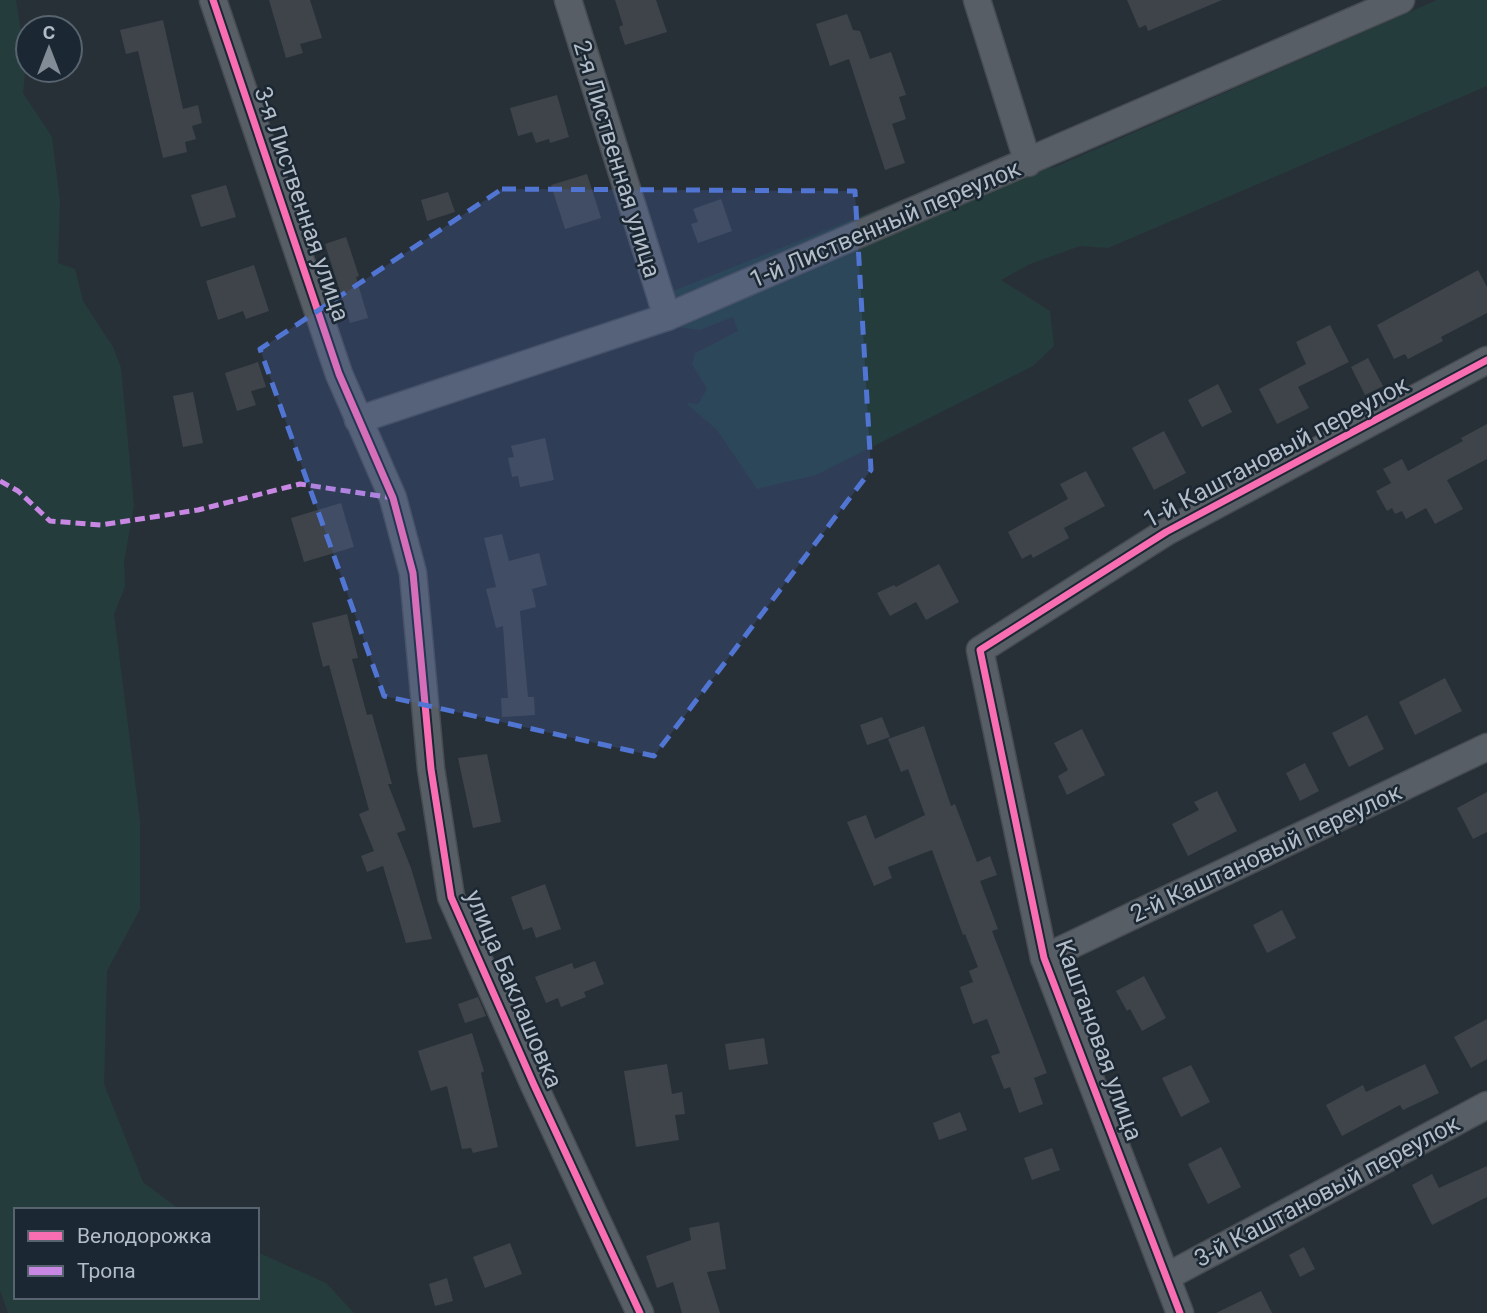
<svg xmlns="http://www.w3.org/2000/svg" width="1487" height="1313" font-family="Roboto,sans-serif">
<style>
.green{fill:#253c3d}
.building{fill:#3e444a}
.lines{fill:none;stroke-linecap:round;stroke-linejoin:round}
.minor-casing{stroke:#464c52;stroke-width:29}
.minor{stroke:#585e65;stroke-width:26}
.quiet{stroke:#c787e3;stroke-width:5;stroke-dasharray:10 5;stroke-linecap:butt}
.cycleway-casing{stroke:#1b2732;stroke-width:11}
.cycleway{stroke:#f96db3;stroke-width:7}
.marked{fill:#5175d3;fill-opacity:0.2;stroke:#5175d3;stroke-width:5;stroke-dasharray:14 9;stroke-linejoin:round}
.labels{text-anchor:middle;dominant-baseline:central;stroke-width:5;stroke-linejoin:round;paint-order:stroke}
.street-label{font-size:24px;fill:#b2bdc9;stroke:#1b2732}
</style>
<rect width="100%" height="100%" fill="#283037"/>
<g class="green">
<path d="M0 0H16L26 63 23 93 52 137 60 202 58 263 75 269 83 301 113 347 121 368 134 506 124 562 125 587 114 614 140 821V909L107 971 104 1084 143 1182 180 1210H16V1297H257V1252L326 1283 354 1313H8L0 1290Z"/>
<path d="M1437 0H1487V86L1108 248 1080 246 1030 264 1001 280 1050 311 1054 346 1033 366 816 475 757 489 717 430 686 403 698 404 707 389 692 364 695 353 738 331 733 317 700 330 675 327 668 293 984 167 1022 174 1055 167Z"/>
</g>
<g class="building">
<path d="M269 0H310L322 38 300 44 303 53 286 58Z"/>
<path d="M615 0H656L667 32 625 45 619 27 623 25Z"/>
<path d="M1127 0H1222L1148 31 1146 25 1139 28Z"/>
<path d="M847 14 853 30 860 31 870 59 891 52 906 95 899 97 906 119 892 124 905 163 885 170 849 59 830 66 816 24Z"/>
<path d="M163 20 183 109 198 105 202 123 192 126 196 139 185 142 187 152 163 158 138 51 126 54 120 30Z"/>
<path d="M557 95 569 137 550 143 549 139 536 143 532 132 518 136 510 108Z"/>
<path d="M587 174 601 218 565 229 551 185Z"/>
<path d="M226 185 236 217 201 227 191 195Z"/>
<path d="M448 192 455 212 427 221 421 200Z"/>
<path d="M721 199 732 231 698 243 691 224 698 222 693 209Z"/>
<path d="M346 237 359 276 356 277 368 318 350 323 325 244Z"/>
<path d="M254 265 269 311 246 319 243 311 218 320 206 281Z"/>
<path d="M1478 270 1487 287V313L1441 337 1443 341 1408 359 1405 354 1394 359 1377 325Z"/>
<path d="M1330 325 1349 362 1298 387 1309 408 1277 424 1259 389 1306 364 1296 342Z"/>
<path d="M1368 358 1383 386 1365 395 1351 367Z"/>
<path d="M258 362 266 387 251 391 256 405 237 411 225 373Z"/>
<path d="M1218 384 1232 412 1202 427 1188 400Z"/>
<path d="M193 392 203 443 183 447 173 396Z"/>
<path d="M1487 424V459L1447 480 1463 509 1435 524 1426 508 1406 519 1402 511 1395 514 1392 508 1387 511 1376 491 1391 483 1383 469 1402 459 1408 471 1463 441 1461 438Z"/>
<path d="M1164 431 1186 473 1154 490 1132 448Z"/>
<path d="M545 438 554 480 520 487 518 476 512 477 508 458 514 457 511 446Z"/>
<path d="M1086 471 1105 506 1064 528 1069 538 1033 558 1031 554 1022 559 1008 532 1068 499 1060 484Z"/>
<path d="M341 503 354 547 304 562 291 518Z"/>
<path d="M502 534 509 561 539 553 547 585 532 589 536 607 520 611 528 697H534L535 715 502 717 501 698H508L503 626 496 628 486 589 496 587 484 538Z"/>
<path d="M939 564 959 602 926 620 916 602 890 616 877 593 894 585 896 587Z"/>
<path d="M347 614 358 658 352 659 367 715 372 714 392 784H388L406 830 397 833 411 868 432 939 406 943 383 866 367 872 361 856 374 851 359 814 369 810 329 665 323 667 312 623Z"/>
<path d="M1445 678 1462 711 1415 735 1399 702Z"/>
<path d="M1367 715 1384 749 1349 767 1332 733Z"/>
<path d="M882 717 890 737 867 745 860 725Z"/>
<path d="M924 726 951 806 955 804 977 862 990 856 997 875 980 881 998 929 992 931 1047 1073 1034 1078 1043 1104 1019 1113 1010 1087 1004 1089 991 1056 1000 1053 987 1019 973 1024 960 987 973 982 969 971 978 967 965 934 963 935 932 850 888 867 892 878 874 886 847 822 866 815 875 839 925 815 908 769 901 772 888 739Z"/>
<path d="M1082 729 1105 775 1067 795 1058 776 1068 770 1054 743Z"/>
<path d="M487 754 501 822 473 828 458 758Z"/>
<path d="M1305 763 1319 791 1300 801 1286 773Z"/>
<path d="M1217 791 1237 831 1188 856 1172 824 1199 810 1194 802Z"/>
<path d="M1487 792V832L1473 839 1457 808Z"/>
<path d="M545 884 561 929 536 938 532 927 523 930 511 897Z"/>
<path d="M1282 910 1296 938 1267 953 1253 925Z"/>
<path d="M595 961 604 984 584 992 586 997 561 1007 558 998 546 1003 535 977 572 963 574 969Z"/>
<path d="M1144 976 1166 1018 1142 1031 1130 1009 1127 1011 1116 991Z"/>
<path d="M478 997 486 1016 465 1023 458 1004Z"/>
<path d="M1487 1019V1059L1471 1068 1454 1037Z"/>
<path d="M472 1033 484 1071 481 1073 498 1147 473 1153 471 1148 462 1149 447 1086 431 1091 418 1051Z"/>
<path d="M764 1038 768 1064 729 1070 725 1044Z"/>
<path d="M667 1064 672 1094 682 1092 685 1114 675 1115 679 1140 636 1147 624 1071Z"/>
<path d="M1425 1064 1439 1093 1403 1110 1400 1105 1342 1136 1326 1105 1363 1085 1366 1092Z"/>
<path d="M1191 1065 1210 1102 1181 1117 1162 1078Z"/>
<path d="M960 1112 967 1130 939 1140 933 1123Z"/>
<path d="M1221 1147 1241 1187 1208 1204 1188 1164Z"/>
<path d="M1052 1148 1060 1170 1032 1180 1024 1158Z"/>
<path d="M1487 1166V1197L1432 1225 1412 1185 1432 1174 1439 1188Z"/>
<path d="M719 1222 726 1269 707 1272 720 1313H682L673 1282 657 1288 646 1256 691 1240 689 1228Z"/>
<path d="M510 1243 522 1274 485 1288 473 1257Z"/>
<path d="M1304 1247 1315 1269 1300 1277 1289 1255Z"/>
<path d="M447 1278 453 1301 435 1306 429 1284Z"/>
<path d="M1261 1291 1272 1313H1216Z"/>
</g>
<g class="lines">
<g class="minor-casing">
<g id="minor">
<path d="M213 0 339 374 393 498 413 573 431 769 451 897 534 1085 640 1313"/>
<path d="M568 0 667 317"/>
<path d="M977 0 1028 163"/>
<path d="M358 420 667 317 1401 0"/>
<path d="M1044 958 1487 747"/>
<path d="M1168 1276 1487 1105"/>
<path d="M1180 1313 1044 958 980 650 1166 532 1487 360"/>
</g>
</g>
<use href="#minor" class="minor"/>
<path class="quiet" d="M0 481 18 491 50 521 101 525 198 510 300 484 393 498"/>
<g class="cycleway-casing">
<g id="cycleway">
<path d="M213 0 339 374 393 498 413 573 431 769 451 897 534 1085 640 1313"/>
<path d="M1180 1313 1044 958 980 650 1166 532 1487 360"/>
</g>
</g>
<use href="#cycleway" class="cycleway"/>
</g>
<path class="marked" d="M502 189 855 191 871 470 654 756 384 696 260 349Z"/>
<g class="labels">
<g class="street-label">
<text transform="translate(617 159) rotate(73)">2-я Лиственная улица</text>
<text transform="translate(302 204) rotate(71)">3-я Лиственная улица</text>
<text transform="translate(885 224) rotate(-23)">1-й Лиственный переулок</text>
<text transform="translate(1276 452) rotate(-28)">1-й Каштановый переулок</text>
<text transform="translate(1266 853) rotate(-25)">2-й Каштановый переулок</text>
<text transform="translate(514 989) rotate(67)">улица Баклашовка</text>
<text transform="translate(1099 1040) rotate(70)">Каштановая улица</text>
<text transform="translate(1327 1191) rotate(-28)">3-й Каштановый переулок</text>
</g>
</g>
<rect x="14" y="1208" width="245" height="91" fill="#1b2732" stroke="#57636e" stroke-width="2"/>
<rect x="28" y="1231" width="35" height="10" fill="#f96db3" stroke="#57636e" stroke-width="2"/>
<text x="77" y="1243" font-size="21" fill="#b2bdc9">Велодорожка</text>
<rect x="28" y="1266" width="35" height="10" fill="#c787e3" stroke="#57636e" stroke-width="2"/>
<text x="77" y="1278" font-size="21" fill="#b2bdc9">Тропа</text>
<g transform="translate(49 49)"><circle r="33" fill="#1b2732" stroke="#57636e" stroke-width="2"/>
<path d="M0-5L12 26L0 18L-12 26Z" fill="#828c96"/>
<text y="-10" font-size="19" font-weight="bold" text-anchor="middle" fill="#b2bdc9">С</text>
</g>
</svg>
